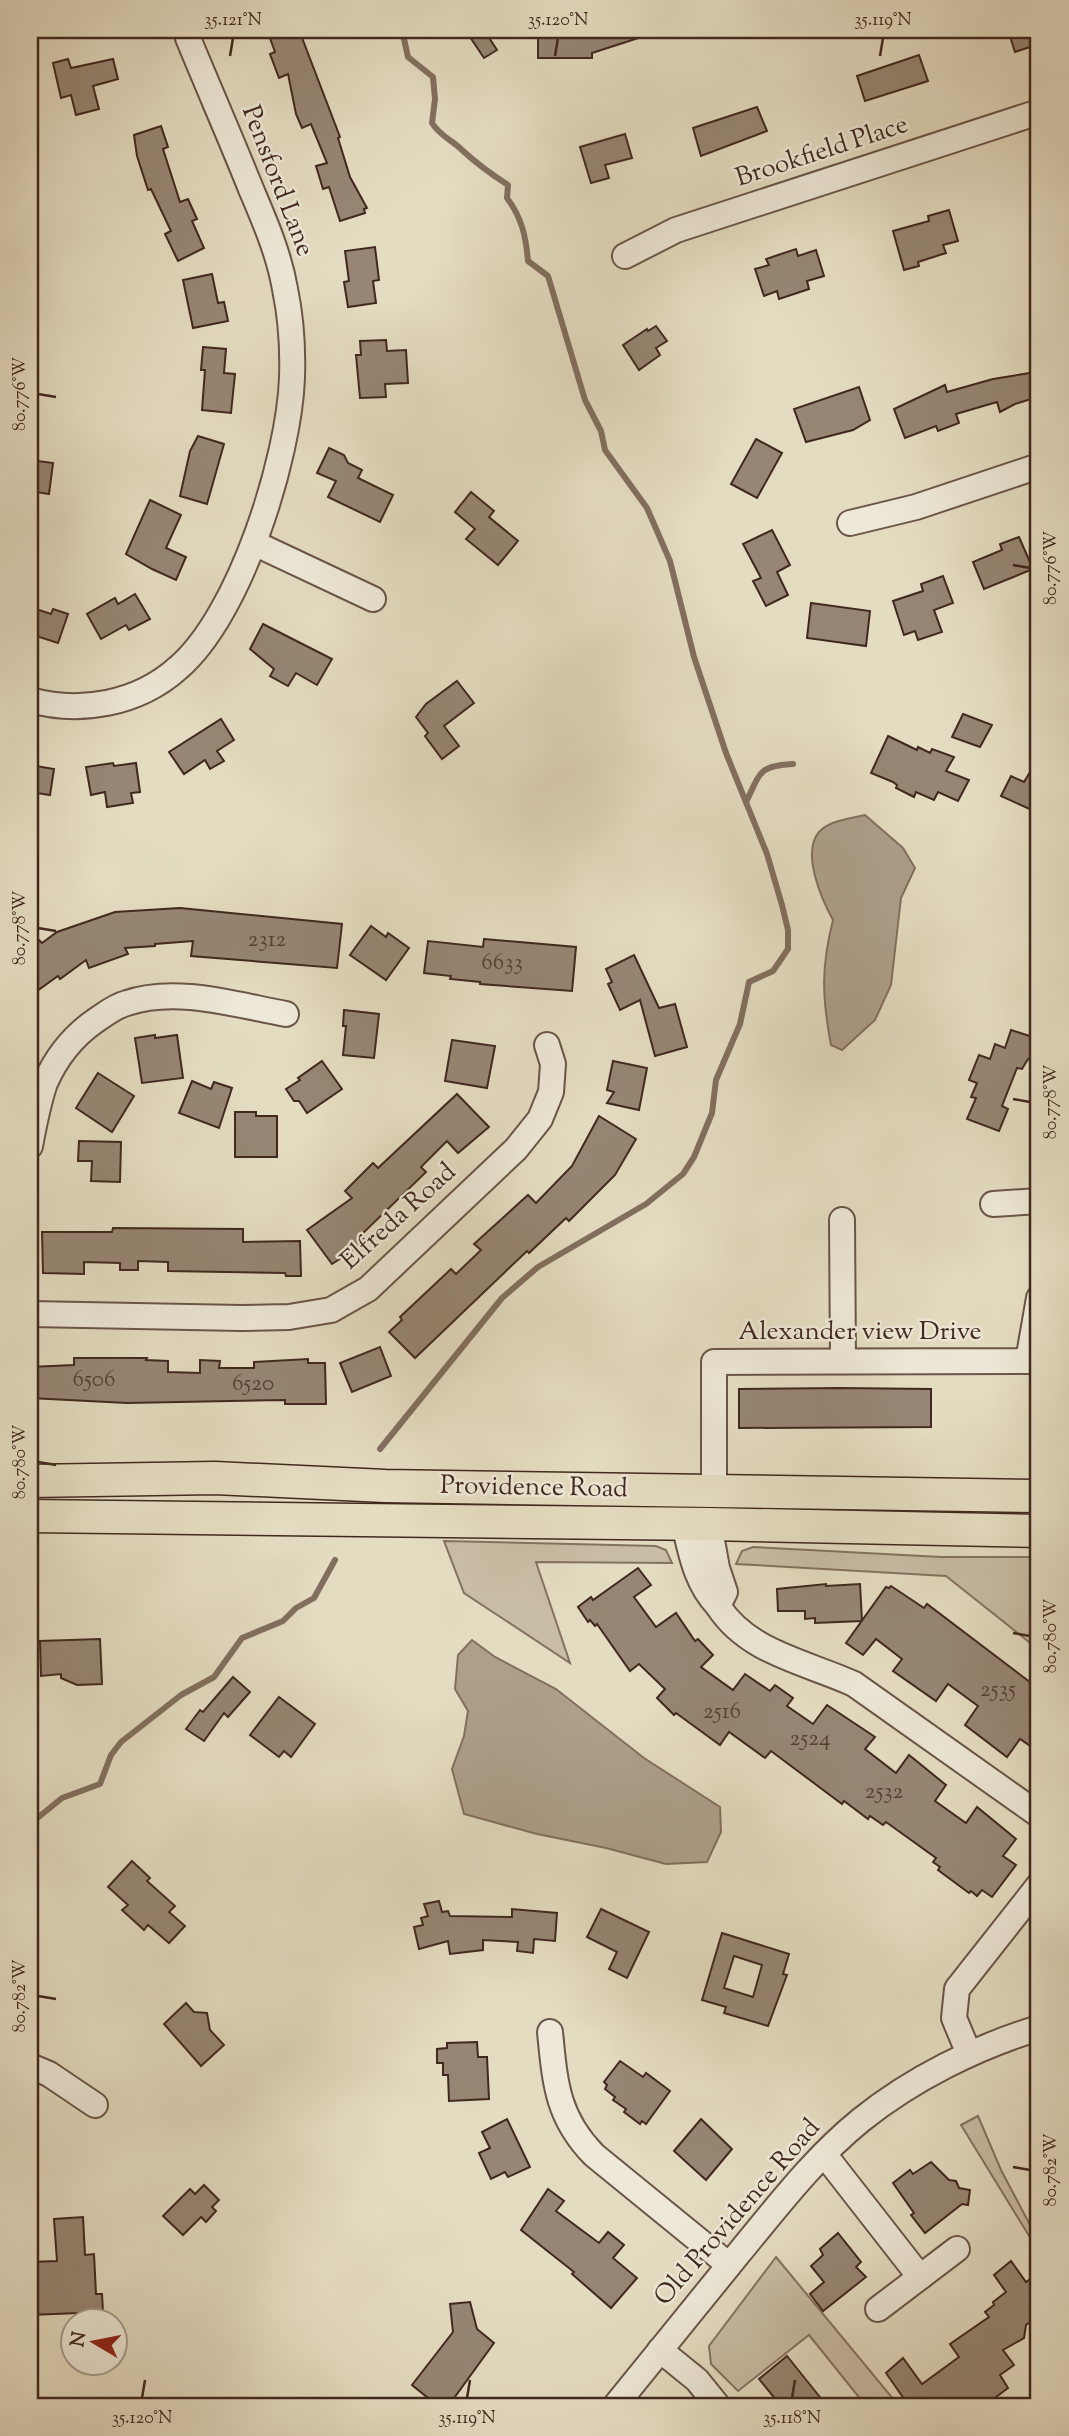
<svg xmlns="http://www.w3.org/2000/svg" width="1069" height="2436" font-family="'Sorts Mill Goudy',serif">
<style>
.green{fill:#c8bda5;stroke:#847262;stroke-width:2}
.water{fill:#ad9f8a;stroke:#826f5f;stroke-width:2}
.lines{fill:none;stroke-linecap:round;stroke-linejoin:round}
.stream{stroke:#826f5f;stroke-width:6}
.building{fill:#968673;stroke:#41281f;stroke-width:2;fill-rule:evenodd}
.minor-casing{stroke:#6a5548;stroke-width:28}
.major-casing{stroke:#41281f;stroke-width:35}
.minor{stroke:#ede8d7;stroke-width:24}
.major{stroke:#e4dcc1;stroke-width:32}
.ticks{fill:none;stroke:#41281f;stroke-width:2.5}
.labels{text-anchor:middle;dominant-baseline:central;stroke-width:5;stroke-linejoin:round;paint-order:stroke}
.number-label{font-size:23px;fill:#564034}
.street-label{font-size:26px;fill:#41281f;stroke:#ede8d7}
.neatline{fill:none;stroke:#41281f;stroke-width:2.5}
.ticks-label{font-size:18px;text-anchor:middle;fill:#41281f}
</style>
<rect width="100%" height="100%" fill="#e4dcc1"/>
<filter id="stains"><feTurbulence type="fractalNoise" baseFrequency=".00286" numOctaves="4"/><feColorMatrix values="0 0 0 0 .2 0 0 0 0 .09 0 0 0 0 .02 0 0 0 .5 -.17"/></filter>
<radialGradient id="worn" r=".72"><stop offset=".6" stop-color="#630" stop-opacity="0"/><stop offset="1" stop-color="#630" stop-opacity=".3"/></radialGradient>
<g class="green">
<path d="M444 1541 656 1546 666 1550 672 1563 536 1562 570 1663 464 1593Z"/>
<path d="M753 1547 941 1557H1039V1650L946 1576 736 1564 742 1551Z"/>
<path d="M978 2116 1001 2170 1039 2242V2252L961 2125Z"/>
<path d="M776 2257 899 2406H866L809 2335 738 2391 711 2364 709 2346Z"/>
</g>
<g class="water">
<path d="M865 815 903 848 915 868 901 898 891 985 875 1020 842 1050 831 1045C822 997 821 967 833 920 822 900 801 853 819 832 830 820 850 819 865 815Z"/>
<path d="M472 1640 495 1657 556 1689 644 1758 720 1807 721 1832 707 1862 666 1864 606 1848 537 1834 464 1814 452 1769 464 1736 468 1711 455 1689 458 1655Z"/>
</g>
<g class="lines">
<g class="stream">
<path d="M746 802C761 772 758 766 793 764"/>
<path d="M380 1449 502 1298 538 1267 646 1204 683 1174 694 1157 712 1113 716 1080 740 1024 749 982 773 971 788 949V930L782 905 767 854 726 753 694 657 670 561 647 508 605 450 601 431 585 400 548 276 528 261C526 237 522 218 507 198L508 185C491 174 477 164 462 150 452 140 440 136 432 123L435 99 433 77 408 57 402 30"/>
<path d="M30 1824 62 1798 100 1784 111 1755 121 1742 181 1695 214 1677 242 1638 283 1621 296 1608 314 1598 335 1560"/>
</g>
</g>
<g class="building">
<path d="M267 30H299L340 137 338 138 350 177 367 208 364 209 365 213 340 221 329 187 323 189 316 166 327 163 311 124 302 128 296 114 288 74 279 78 270 54 275 52Z"/>
<path d="M481 30H484L497 50 484 58 470 37Z"/>
<path d="M538 30H654V33L592 53V58H538Z"/>
<path d="M1008 30H1039V44L1015 52Z"/>
<path d="M919 55 928 81 865 101 857 76Z"/>
<path d="M68 59 71 68 113 59 118 79 93 86 99 109 76 115 71 95 61 98 53 63Z"/>
<path d="M757 107 767 131 701 156 693 128Z"/>
<path d="M161 126 168 147 163 149 180 202 188 199 197 219 192 221 204 248 178 261 165 234 171 231 151 189 148 190 137 156 134 135Z"/>
<path d="M625 134 632 158 605 165 609 178 591 183 580 147Z"/>
<path d="M949 210 958 241 943 245 946 253 918 262 919 266 904 270 893 231 929 221 928 216Z"/>
<path d="M375 247 379 280 373 281 376 303 348 307 344 282 349 281 345 251Z"/>
<path d="M796 249 798 256 816 250 824 276 807 281 809 289 779 299 777 291 764 296 755 269 769 265 766 259Z"/>
<path d="M212 274 218 303 224 302 228 321 193 328 183 280Z"/>
<path d="M656 326 667 341 656 348 660 355 639 370 623 345 647 329 648 331Z"/>
<path d="M386 340 387 351 406 350 408 383 385 384 386 397 360 398 356 355H361L360 341Z"/>
<path d="M203 347 226 349 224 373 235 374 231 413 202 410 205 370H201Z"/>
<path d="M1030 373 1037 397 1015 404 1000 412 997 402 956 414 959 423 938 431 936 426 905 438 894 409 945 385 947 392 993 379Z"/>
<path d="M859 387 870 420 853 430 806 442 794 409Z"/>
<path d="M198 436 224 444 207 504 180 496 190 451Z"/>
<path d="M756 439 782 453 757 498 731 484Z"/>
<path d="M329 448 344 455 348 463 362 470 358 478 393 495 380 522 328 497 336 481 317 473Z"/>
<path d="M30 460 53 463 49 494 30 491Z"/>
<path d="M471 492 494 511 489 517 518 541 498 565 466 539 475 529 455 512Z"/>
<path d="M150 500 181 515 166 548 186 557 176 580 152 569 126 554Z"/>
<path d="M772 530 790 565 777 572 788 595 766 606 753 581 761 578 743 544Z"/>
<path d="M1019 537 1033 569 984 589 973 562 1002 550 1000 544Z"/>
<path d="M943 576 953 603 934 610 942 632 918 640 915 631 904 635 893 601 923 591 921 584Z"/>
<path d="M135 594 150 619 129 630 126 625 101 639 87 614 115 598 118 604Z"/>
<path d="M811 603 870 611 866 646 807 638Z"/>
<path d="M30 607 51 614 53 609 68 614 58 643 30 634Z"/>
<path d="M263 624 332 659 317 685 296 673 288 686 270 676 274 669 250 649Z"/>
<path d="M457 681 474 703 444 726 459 746 442 759 425 736 428 733 416 717 426 704Z"/>
<path d="M963 714 992 725 980 747 952 737Z"/>
<path d="M221 719 234 740 217 751 224 761 210 769 205 760 184 774 169 752Z"/>
<path d="M888 736 917 750 918 747 930 753 932 749 954 757 946 771 969 780 958 801 938 792 934 800 916 792 914 797 896 788 897 785 893 782 871 773Z"/>
<path d="M1039 757V801L1034 811 1001 796 1011 776 1024 782Z"/>
<path d="M113 763 114 766 136 763 140 792 131 793 133 803 107 807 105 792 91 795 86 767Z"/>
<path d="M30 765 54 769 50 795 30 792Z"/>
<path d="M180 908 342 924 337 968 191 956 193 941 155 944V946L125 948 128 954 89 968 86 960 60 979 58 976 30 996V947L39 940 42 943 57 932 115 912Z"/>
<path d="M371 926 386 937 388 933 409 948 386 980 350 955Z"/>
<path d="M484 939 576 947 572 991 480 984V982L450 979 451 976 424 973 428 941 483 947Z"/>
<path d="M634 955 659 1008 675 1004 687 1047 655 1056 640 1000 620 1010 608 984 612 982 606 969Z"/>
<path d="M344 1010 379 1014 374 1058 343 1055 346 1026H343Z"/>
<path d="M1011 1030 1039 1039V1064L1028 1059 1022 1069 1017 1068 1002 1106 1008 1109 999 1131 967 1119 976 1098 971 1097 977 1083 969 1080 979 1055 990 1059 995 1044 1005 1048Z"/>
<path d="M155 1035V1038L177 1035 183 1078 142 1083 135 1038Z"/>
<path d="M452 1040 495 1046 487 1088 445 1081Z"/>
<path d="M322 1061 342 1089 307 1113 299 1101H294L286 1089 300 1080 298 1078Z"/>
<path d="M613 1061 647 1068 639 1110 607 1103 614 1092 607 1090Z"/>
<path d="M98 1073 134 1096 112 1132 76 1108Z"/>
<path d="M192 1081 211 1089 214 1082 232 1088 219 1128 179 1113Z"/>
<path d="M457 1094 489 1127 458 1153 447 1141 421 1167 426 1172 361 1235 366 1242 332 1264 307 1230 352 1198 345 1191 373 1163 378 1168Z"/>
<path d="M235 1112H256V1116H277V1157H235Z"/>
<path d="M599 1116 636 1139 615 1175 569 1221 566 1218 529 1253 527 1251 415 1358 389 1332 402 1320 400 1317 451 1269 456 1274 481 1250 474 1244 528 1195 536 1203 572 1166Z"/>
<path d="M79 1141 121 1142 120 1182 91 1181 92 1161H78Z"/>
<path d="M113 1228 243 1229V1242L300 1241 301 1276H286L285 1273 168 1271V1262L138 1261V1270H120V1263L84 1262V1274L43 1273 42 1232H112Z"/>
<path d="M380 1347 391 1376 352 1392 340 1363Z"/>
<path d="M74 1358H147L146 1360 168 1361V1372L200 1373V1360L220 1361 219 1368H254V1362L308 1359V1363H325L326 1404H285V1400L127 1403 30 1398V1367L74 1365Z"/>
<path d="M840 1388 931 1389V1427L739 1428V1389Z"/>
<path d="M638 1568 651 1585 634 1597 656 1627 676 1613 695 1641 698 1639 713 1655 701 1667 733 1690 745 1674 770 1691 775 1685 793 1698 787 1706 813 1724 827 1705 875 1737 865 1749 896 1773 909 1755 946 1785 935 1801 966 1823 977 1807 1016 1839 1003 1856 1016 1865 992 1897 982 1890 977 1896 971 1891 969 1893 938 1870 940 1867 933 1862 936 1858 886 1822 883 1825 870 1816 868 1819 844 1801 842 1804 771 1751 765 1758 729 1732 720 1745 676 1713 674 1715 657 1698 665 1689 639 1664 630 1671 597 1624 595 1626 590 1620 588 1622 578 1607 591 1597 593 1600Z"/>
<path d="M826 1584V1586L860 1584 862 1621 815 1623V1618L805 1619V1611H778L777 1589Z"/>
<path d="M891 1586 924 1608 927 1604 1039 1689V1752L1020 1739 1007 1757 965 1725 978 1706 948 1684 936 1701 893 1671 902 1659 876 1639 863 1655 846 1643 886 1587 889 1588Z"/>
<path d="M100 1639 102 1684 77 1685 61 1678V1674L41 1676 40 1641Z"/>
<path d="M233 1677 250 1692 228 1717 224 1713 204 1741 186 1729 200 1710 203 1712Z"/>
<path d="M279 1697 315 1724 291 1757 284 1751 279 1757 250 1735Z"/>
<path d="M132 1861 150 1878 147 1881 175 1906 169 1912 185 1926 169 1943 148 1925 144 1930 122 1910 128 1905 108 1887Z"/>
<path d="M439 1901 442 1912 448 1911 450 1916 512 1917V1909L557 1913 555 1941 534 1939 533 1953 517 1951 518 1942 483 1940V1950L450 1954 448 1941 419 1949 414 1927 423 1925 421 1918 428 1916 424 1904Z"/>
<path d="M601 1909 649 1932 627 1978 609 1969 617 1952 587 1937Z"/>
<path d="M722 1933 789 1954 783 1974 787 1975 768 2026 724 2013 726 2007 702 2000ZM734 1956 762 1965 753 1997 724 1988Z"/>
<path d="M186 2003 194 2012 207 2013 210 2030 224 2045 201 2066 164 2024Z"/>
<path d="M477 2042 478 2057H487L489 2099 449 2101 448 2075H443V2063H437V2049L447 2048V2043Z"/>
<path d="M620 2061 643 2077 646 2073 670 2091 646 2124 642 2121 640 2124 624 2112 626 2109 613 2100 615 2097 605 2089 607 2085 604 2082Z"/>
<path d="M507 2119 530 2167 508 2177 505 2172 491 2179 479 2153 490 2148 482 2132Z"/>
<path d="M701 2119 732 2149 706 2180 674 2151Z"/>
<path d="M931 2162 949 2180 956 2181 959 2188 970 2190 968 2205 962 2204 925 2233 911 2215 914 2213 893 2183 910 2170 913 2174Z"/>
<path d="M204 2185 219 2200 212 2207 216 2211 206 2222 201 2217 183 2235 163 2216 190 2189 195 2194Z"/>
<path d="M548 2189 564 2201 556 2211 599 2243 608 2232 624 2245 613 2258 637 2278 611 2308 572 2274 574 2272 521 2230Z"/>
<path d="M83 2217 85 2255 94 2254 96 2294H102L103 2312 30 2315V2262L57 2261 54 2219Z"/>
<path d="M838 2233 861 2262 856 2267 866 2277 823 2311 810 2294 824 2282 811 2266 823 2255 820 2249Z"/>
<path d="M1011 2261 1026 2282 1039 2273V2316L1026 2325 1024 2338 1003 2350 1014 2365 1000 2375 1008 2388 984 2406H909L886 2373 903 2358 922 2384 959 2357 950 2344 989 2317 985 2312 994 2305 993 2302 1006 2292 994 2275Z"/>
<path d="M470 2302 477 2329 494 2343 449 2405 443 2400 438 2406 412 2385 453 2332 450 2304Z"/>
<path d="M787 2356 827 2406H781L759 2379Z"/>
</g>
<g class="lines">
<g class="minor-casing">
<g id="minor">
<path d="M625 256 676 230 1039 112"/>
<path d="M850 523 916 507 1039 466"/>
<path d="M254 543 373 599"/>
<path d="M30 700C80 714 138 704 178 668 240 615 289 459 292 378 293 349 291 318 285 289 279 254 265 222 251 189 231 139 209 89 188 38"/>
<path d="M30 1146C34 1125 38 1103 45 1083 56 1058 72 1037 95 1021 104 1015 115 1006 127 1003 176 986 236 1005 286 1014"/>
<path d="M993 1204 1039 1201"/>
<path d="M842 1220 843 1361"/>
<path d="M30 1314 242 1318 289 1317 331 1310 368 1289 516 1149 540 1119 551 1092 553 1064 547 1045"/>
<path d="M714 1490V1362L1028 1361 1039 1298"/>
<path d="M684 1524C691 1554 696 1583 718 1606L725 1592 717 1568 709 1524"/>
<path d="M718 1606C748 1653 806 1662 854 1684L1039 1815"/>
<path d="M550 2032C555 2083 557 2117 594 2155L729 2265"/>
<path d="M969 2054 954 2018 957 1989 1039 1885"/>
<path d="M30 2066 49 2074 95 2105"/>
<path d="M824 2154 920 2277"/>
<path d="M878 2309 957 2249"/>
<path d="M660 2350 697 2380 718 2406"/>
<path d="M615 2406C656 2355 698 2304 739 2253 777 2207 814 2158 861 2120 912 2079 976 2047 1039 2028"/>
</g>
</g>
<g class="major-casing">
<g id="major">
<path d="M30 1481 215 1478 385 1486 1039 1496"/>
<path d="M30 1516 709 1524 1039 1531"/>
</g>
</g>
<use href="#minor" class="minor"/>
<use href="#major" class="major"/>
</g>
<path class="ticks" d="M230 56 233 38M555 56 558 38M880 56 883 38M38 394 56 397M1013 565 1030 568M38 928 56 931M1013 1099 1030 1102M38 1462 56 1465M1013 1633 1030 1636M38 1996 56 1999M1013 2167 1030 2170M142 2398 145 2380M467 2398 470 2380M792 2398 795 2380"/>
<g class="labels">
<g class="number-label">
<text x="267" y="940">2312</text>
<text x="502" y="963">6633</text>
<text x="94" y="1380">6506</text>
<text x="253" y="1384">6520</text>
<text x="998" y="1690">2535</text>
<text x="722" y="1712">2516</text>
<text x="810" y="1739">2524</text>
<text x="884" y="1792">2532</text>
</g>
<g class="street-label">
<text transform="translate(822 152) rotate(-18)">Brookfield Place</text>
<text transform="translate(277 181) rotate(69)">Pensford Lane</text>
<text transform="translate(399 1217) rotate(-42)">Elfreda Road</text>
<text x="860" y="1332">Alexander view Drive</text>
<text transform="translate(534 1488) rotate(1)">Providence Road</text>
<text transform="translate(738 2213) rotate(-49)">Old Providence Road</text>
</g>
</g>
<rect width="1069" height="2436" fill="none" stroke="#e4dcc1" stroke-width="77"/>
<g transform="translate(94 2342) rotate(280)"><circle r="33" fill="#ede8d7" stroke="#a89b8d" stroke-width="2"/>
<path d="M0-5L12 26L0 18L-12 26Z" fill="#8f2418"/>
<text y="-10" font-size="19" font-weight="bold" text-anchor="middle" fill="#41281f">N</text>
</g>
<rect x="38" y="38" width="992" height="2360" class="neatline"/>
<g class="ticks-label">
<text x="233" y="25">35.121°N</text>
<text x="558" y="25">35.120°N</text>
<text x="883" y="25">35.119°N</text>
<text transform="translate(19 394) rotate(-90)" y="6">80.776°W</text>
<text transform="translate(1050 568) rotate(-90)" y="6">80.776°W</text>
<text transform="translate(19 928) rotate(-90)" y="6">80.778°W</text>
<text transform="translate(1050 1102) rotate(-90)" y="6">80.778°W</text>
<text transform="translate(19 1462) rotate(-90)" y="6">80.780°W</text>
<text transform="translate(1050 1636) rotate(-90)" y="6">80.780°W</text>
<text transform="translate(19 1996) rotate(-90)" y="6">80.782°W</text>
<text transform="translate(1050 2170) rotate(-90)" y="6">80.782°W</text>
<text x="142" y="2423">35.120°N</text>
<text x="467" y="2423">35.119°N</text>
<text x="792" y="2423">35.118°N</text>
</g>
<rect width="100%" height="100%" filter="url(#stains)"/>
<rect width="100%" height="100%" fill="url(#worn)"/>
</svg>
